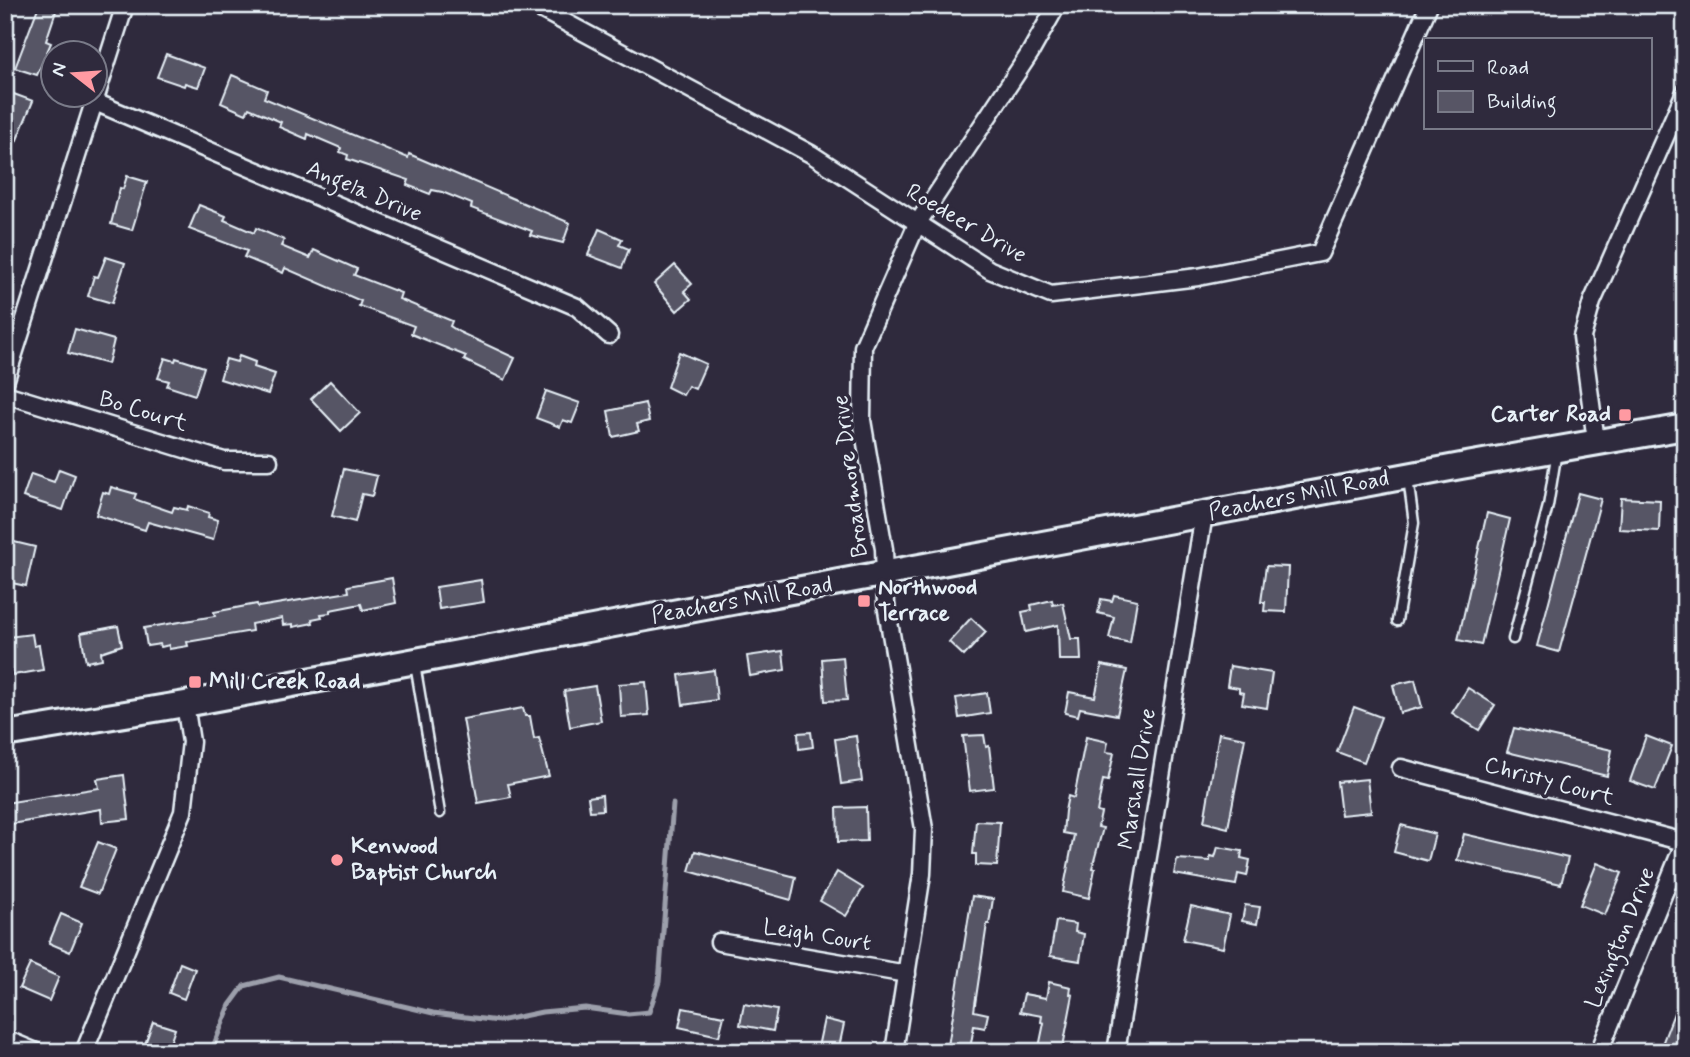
<svg xmlns="http://www.w3.org/2000/svg" width="1690" height="1057" font-family="Mynerve,sans-serif">
<style>
.lines{fill:none;stroke-linecap:round;stroke-linejoin:round}
.stream{stroke:#9c9fab;stroke-width:5}
.building{fill:#575565;stroke:#e8f1f8;stroke-width:2}
.service-casing{stroke:#e8f1f8;stroke-width:13}
.minor-casing{stroke:#e8f1f8;stroke-width:21}
.primary-casing{stroke:#e8f1f8;stroke-width:30}
.service{stroke:#2f2a3d;stroke-width:8}
.minor{stroke:#2f2a3d;stroke-width:16}
.primary{stroke:#2f2a3d;stroke-width:24}
.poi-dot{fill:#ff9aa2;stroke:#2f2a3d;stroke-width:2.5}
.labels{text-anchor:middle;dominant-baseline:central;stroke-width:7;stroke-linejoin:round;paint-order:stroke}
.street-label{font-size:23px;fill:#e8f1f8;stroke:#2f2a3d}
.poi-label{font-size:23px;font-weight:bold;fill:#e8f1f8;stroke:#2f2a3d;text-anchor:start}
</style>
<rect width="100%" height="100%" fill="#2f2a3d"/>
<filter id="ink" filterUnits="userSpaceOnUse"><feTurbulence type="fractalNoise" baseFrequency=".0143" numOctaves="2"/><feDisplacementMap in="SourceGraphic" scale="14" xChannelSelector="R" yChannelSelector="G"/><feConvolveMatrix kernelMatrix="1 2 1 2 8 2 1 2 1" color-interpolation-filters="sRGB"/></filter>
<g filter="url(#ink)">
<g class="lines">
<path class="stream" d="M211 1052 230 1005 244 986 279 977 433 1013 499 1021 542 1012 585 1008 628 1014 649 1012 659 982 673 804"/>
</g>
<g class="building">
<path d="M39 5H58L46 41 51 43 37 75 15 68Z"/>
<path d="M166 54 205 68 198 87 185 83 184 86 157 77Z"/>
<path d="M232 75 267 90 264 98 408 158 409 154 570 223 563 243 530 235 532 231 471 208 472 204 442 192 432 190 430 194 407 185 409 180 347 159 348 155 340 152 341 148 308 134 307 139 279 127 281 122 249 108 246 114 221 103Z"/>
<path d="M11 93 33 101 16 142 5 139V110Z"/>
<path d="M127 176 147 182 132 230 111 224 120 188 123 189Z"/>
<path d="M199 205 226 216 224 220 254 233 256 228 284 240 281 246 310 258 314 250 357 269 354 275 401 293 399 299 452 321 450 326 459 332 515 358 505 380 464 360 466 356 411 334 414 326 359 306 361 301 285 268 283 273 244 257 247 251 189 229Z"/>
<path d="M599 229 622 239 619 245 629 249 622 268 588 255Z"/>
<path d="M106 257 125 263 112 303 88 296 94 276 98 277Z"/>
<path d="M675 265 692 284 684 291 691 299 677 311 654 284Z"/>
<path d="M75 329 114 340 108 364 68 353Z"/>
<path d="M679 352 706 364 695 389 688 386 683 395 667 387Z"/>
<path d="M239 356 255 362 254 367 275 374 268 394 220 379 226 359 237 362Z"/>
<path d="M165 358 175 361 176 358 204 367 195 395 167 386 169 381 158 378Z"/>
<path d="M330 381 360 413 341 431 311 399Z"/>
<path d="M546 391 580 403 572 423 563 420 560 427 536 418Z"/>
<path d="M645 403 649 421 637 424 639 431 613 437 608 411Z"/>
<path d="M59 469 75 475 63 510 23 497 31 474 54 482Z"/>
<path d="M344 469 377 476 372 496 362 494 355 522 332 516Z"/>
<path d="M111 487 136 494 134 499 172 512 174 507 187 510 188 506 209 513 208 517 218 520 213 540 148 522 145 530 96 515 103 492 109 494Z"/>
<path d="M1578 493 1601 499 1559 652 1537 646Z"/>
<path d="M1621 498 1660 500 1659 531 1619 529Z"/>
<path d="M1487 513 1510 519 1481 645 1458 640Z"/>
<path d="M10 541 35 547 26 586 7 582Z"/>
<path d="M1266 566 1288 567 1286 612 1264 611 1265 602H1261Z"/>
<path d="M392 578 396 603 363 610 361 604 330 610V613L321 614 322 617 312 619 313 623 293 627V624L283 625 282 618 251 624 252 631 187 642 188 646 169 649V645L161 647 160 644 147 646 144 628 215 616 214 612 257 604 258 607 349 592 348 586Z"/>
<path d="M481 580 484 602 439 609 436 587Z"/>
<path d="M1114 595 1137 600 1130 643 1109 638 1114 617 1098 613 1101 599 1112 601Z"/>
<path d="M1052 600 1053 605 1063 603 1071 639H1080L1081 660H1059L1058 625 1026 632 1022 612 1032 610 1031 605Z"/>
<path d="M971 618 986 632 964 656 949 642Z"/>
<path d="M118 626 122 645 101 652 102 659 86 662 81 633Z"/>
<path d="M32 634 34 646 39 645 43 670 13 675 7 637Z"/>
<path d="M783 651 785 670 750 676 747 656Z"/>
<path d="M843 657 847 700 825 701 822 659Z"/>
<path d="M1102 665 1127 670 1117 715 1080 708 1078 716 1065 713 1069 692 1095 697Z"/>
<path d="M1230 666 1272 673 1267 708 1242 704 1244 693 1239 692V688L1227 686Z"/>
<path d="M714 670 717 700 683 705 679 675Z"/>
<path d="M1415 680 1422 707 1400 713 1393 685Z"/>
<path d="M646 682 649 715 621 717 619 684Z"/>
<path d="M595 686 601 721 570 727 564 691Z"/>
<path d="M1468 688 1495 705 1479 730 1452 713Z"/>
<path d="M987 693 990 713 959 718 956 698Z"/>
<path d="M1354 707 1381 717 1364 762 1337 752Z"/>
<path d="M523 708 525 716H530L534 739 539 738 549 776 508 784 511 797 478 803 463 719Z"/>
<path d="M1514 728 1612 750 1607 776 1507 752Z"/>
<path d="M811 732 813 747 799 749 798 733Z"/>
<path d="M1219 733 1245 738 1228 828 1204 822Z"/>
<path d="M984 735 986 747 989 746 994 788 970 791 963 736Z"/>
<path d="M856 736 862 781 841 784 835 739Z"/>
<path d="M1646 736 1672 746 1655 790 1630 781Z"/>
<path d="M1086 737 1108 742 1106 752 1114 753 1108 781 1103 780 1097 812 1101 813 1098 827 1103 828 1092 868 1095 869 1089 898 1063 892 1074 835 1063 833 1065 811 1068 796 1074 798Z"/>
<path d="M124 775 129 819 102 822 101 809 5 825V803L99 788 97 779Z"/>
<path d="M1367 779 1371 812 1341 815 1337 782Z"/>
<path d="M602 795 603 810 590 811 588 797Z"/>
<path d="M866 807 867 841 838 842 837 808Z"/>
<path d="M976 821 1000 822 997 866 976 865V854H973Z"/>
<path d="M1401 825 1435 834 1428 861 1394 852Z"/>
<path d="M1464 834 1568 858 1561 884 1457 860Z"/>
<path d="M98 842 116 849 98 894 79 887Z"/>
<path d="M1218 847 1242 851 1241 858 1250 860 1247 876 1238 874 1236 885 1174 874 1177 859 1210 861V856L1215 857Z"/>
<path d="M695 851 796 877 791 900 689 871Z"/>
<path d="M1597 863 1622 873 1605 915 1580 905Z"/>
<path d="M837 872 863 888 846 916 820 901Z"/>
<path d="M972 896 993 899 989 924H987L974 1011 988 1014 985 1028 974 1026 970 1049 948 1046Z"/>
<path d="M1245 905 1260 907 1257 924 1242 921Z"/>
<path d="M1191 906 1230 915 1223 948 1183 940Z"/>
<path d="M61 914 82 923 70 952 49 943Z"/>
<path d="M1056 921 1076 924 1075 932 1084 934 1080 961 1050 956Z"/>
<path d="M180 963 195 969 184 999 169 993Z"/>
<path d="M30 964 59 977 49 1001 19 988Z"/>
<path d="M1049 982 1071 987 1070 994 1073 995 1062 1052H1038L1044 1023 1041 1022 1042 1016 1020 1012 1024 994 1046 998Z"/>
<path d="M1684 987 1685 1052H1659Z"/>
<path d="M744 1004 777 1010 773 1031 740 1025Z"/>
<path d="M683 1008 724 1016 719 1036 679 1027Z"/>
<path d="M824 1019 844 1024 838 1052H817Z"/>
<path d="M153 1022 175 1029 167 1052H142Z"/>
</g>
<g class="lines">
<g class="service-casing">
<g id="service">
<path d="M1397 621 1414 523 1408 478"/>
<path d="M1513 639 1548 506 1557 451"/>
<path d="M415 664 440 813"/>
</g>
</g>
<g class="minor-casing">
<g id="minor">
<path d="M533 5 811 154 990 270 1051 295 1198 277 1320 253 1429 5"/>
<path d="M95 102 577 307 609 335"/>
<path d="M5 382 125 5"/>
<path d="M5 394 224 461H269"/>
<path d="M1596 441 1582 337 1592 302 1685 92"/>
<path d="M1401 768 1684 842"/>
<path d="M719 942 907 974"/>
<path d="M5 1039 36 1052"/>
<path d="M84 1052 183 812 191 742 185 704"/>
<path d="M894 1052 922 874 924 829 886 604 884 549 862 420 863 347 917 224 1030 53 1057 5"/>
<path d="M1116 1052 1204 514"/>
<path d="M1599 1052 1685 841"/>
</g>
</g>
<g class="primary-casing">
<path id="primary" d="M5 734 185 704 1461 466 1685 427"/>
</g>
<use href="#service" class="service"/>
<use href="#minor" class="minor"/>
<use href="#primary" class="primary"/>
</g>
</g>
<g class="poi-dot">
<rect x="1618" y="408" width="14" height="14" rx="3.5"/>
<rect x="857" y="594" width="14" height="14" rx="3.5"/>
<rect x="188" y="675" width="14" height="14" rx="3.5"/>
<circle cx="337" cy="860" r="7"/>
</g>
<g class="labels">
<g class="street-label">
<text transform="translate(364 192) rotate(23)">Angela Drive</text>
<text transform="translate(966 224) rotate(30)">Roedeer Drive</text>
<text transform="translate(143 412) rotate(17)">Bo Court</text>
<text transform="translate(851 476) rotate(-97)">Broadmore Drive</text>
<text transform="translate(1299 496) rotate(-11)">Peachers Mill Road</text>
<text transform="translate(742 601) rotate(-10)">Peachers Mill Road</text>
<text transform="translate(1138 779) rotate(-81)">Marshall Drive</text>
<text transform="translate(1549 782) rotate(15)">Christy Court</text>
<text transform="translate(817 936) rotate(9)">Leigh Court</text>
<text transform="translate(1621 938) rotate(-68)">Lexington Drive</text>
</g>
<g class="poi-label">
<text x="1611" y="415" text-anchor="end">Carter Road</text>
<text x="878" y="588">Northwood<tspan x="878" dy="26">Terrace</tspan></text>
<text x="209" y="682">Mill Creek Road</text>
<text x="351" y="847">Kenwood<tspan x="351" dy="26">Baptist Church</tspan></text>
</g>
</g>
<rect width="1690" height="1057" fill="none" stroke="#2f2a3d" stroke-width="28"/>
<rect x="14" y="14" width="1662" height="1029" fill="none" stroke="#e8f1f8" stroke-width="2.5" filter="url(#ink)"/>
<rect x="1424" y="38" width="228" height="91" fill="#2f2a3d" stroke="#797a88" stroke-width="2"/>
<rect x="1438" y="61" width="35" height="10" fill="#2f2a3d" stroke="#797a88" stroke-width="2"/>
<text x="1487" y="74" font-size="21" fill="#e8f1f8">Road</text>
<rect x="1438" y="91" width="35" height="21" fill="#575565" stroke="#797a88" stroke-width="2"/>
<text x="1487" y="108" font-size="21" fill="#e8f1f8">Building</text>
<g transform="translate(74 74) rotate(287)"><circle r="33" fill="#2f2a3d" stroke="#797a88" stroke-width="2"/>
<path d="M0-5L12 26L0 18L-12 26Z" fill="#ff9aa2"/>
<text y="-10" font-size="19" font-weight="bold" text-anchor="middle" fill="#e8f1f8">N</text>
</g>
</svg>
